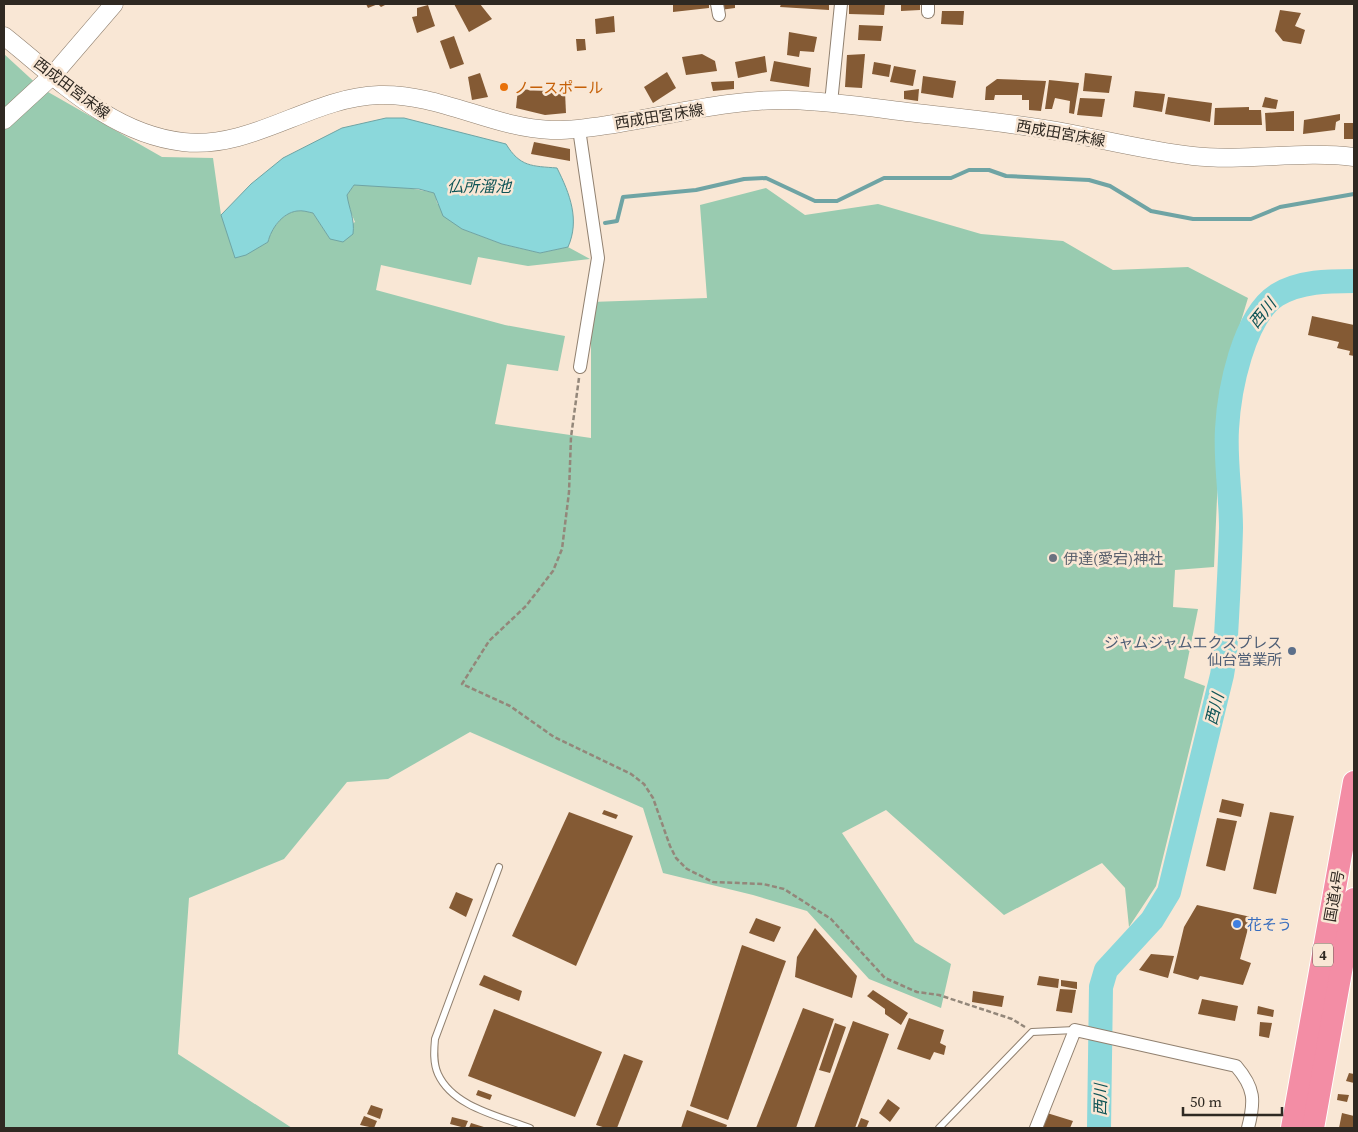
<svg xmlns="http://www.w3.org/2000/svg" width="1358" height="1132" font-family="'Source Serif 4','Noto Sans JP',serif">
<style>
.green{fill:#99cbb0}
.water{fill:#8bd8db;stroke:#6fa4a4}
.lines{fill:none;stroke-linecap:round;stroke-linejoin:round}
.stream{stroke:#6fa4a4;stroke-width:4}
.river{stroke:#8bd8db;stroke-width:24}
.building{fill:#845a34}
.lane-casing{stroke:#918170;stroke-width:8}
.street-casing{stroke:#918170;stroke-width:14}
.secondary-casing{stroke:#918170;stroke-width:19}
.highway-casing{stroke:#fff;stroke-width:24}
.path{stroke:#93877a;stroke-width:2.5;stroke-dasharray:5 2.5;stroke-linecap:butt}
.lane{stroke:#fff;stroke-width:6}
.street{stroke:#fff;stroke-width:12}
.secondary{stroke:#fff;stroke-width:18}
.highway{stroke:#f38da5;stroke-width:22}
.food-dot{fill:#e8710a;stroke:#f9e7d5;stroke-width:2}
.worship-dot{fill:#6b7280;stroke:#f9e7d5;stroke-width:2}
.service-dot{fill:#5c6f8a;stroke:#f9e7d5;stroke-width:2}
.shop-dot{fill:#3f7fe0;stroke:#f9e7d5;stroke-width:2}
.labels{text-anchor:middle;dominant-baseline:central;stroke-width:5;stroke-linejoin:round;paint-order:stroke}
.shield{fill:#f9e7d5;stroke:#6c6258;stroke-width:1}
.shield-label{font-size:14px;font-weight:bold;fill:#2f2922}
.food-label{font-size:15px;fill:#c56008;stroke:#f9e7d5;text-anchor:start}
.street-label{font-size:15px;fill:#2f2922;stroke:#f9e7d5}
.worship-label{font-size:15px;fill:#5b616d;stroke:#f9e7d5;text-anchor:start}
.service-label{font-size:15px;fill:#4e5e75;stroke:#f9e7d5;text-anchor:end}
.shop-label{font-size:15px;fill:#366cbe;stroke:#f9e7d5;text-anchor:start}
.water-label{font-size:16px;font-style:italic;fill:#0f5456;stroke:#f9e7d5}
</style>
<rect width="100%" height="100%" fill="#f9e7d5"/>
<path class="green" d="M4 54 41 88 162 157 213 158 221 215 259 247 268 242C271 229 282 213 297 211 302 210 308 212 313 213L330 239 355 222 348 206 347 195 354 185C381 185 409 187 435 193L437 203 462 229 502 244 540 253 568 247 590 259 528 266 478 257 471 285 381 265 376 290 505 325 565 336 558 371 507 364 495 424 591 438V302L707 298 700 205 766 188 805 215 878 204 981 234 1063 241 1113 270 1188 267 1248 298 1222 384 1214 567 1175 570 1173 607 1198 609 1184 678 1205 686 1156 886 1129 927 1125 888 1102 863 1004 915 886 810 842 833 915 942 951 964 941 1008 869 979 807 911 753 895 663 873 643 808 470 732 388 779 347 782 284 859 189 898 178 1054 292 1128H4Z"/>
<path class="water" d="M386 118H404L506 144C520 167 532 166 557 168 570 194 580 220 568 247L540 253 502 244 462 229 443 216 434 193 419 189 354 185 347 195C349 209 355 219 353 234L343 242 330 239 313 213C308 212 302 210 297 211 282 213 271 229 268 242L246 255 235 258 221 215 251 184 283 158 342 128Z"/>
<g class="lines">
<path class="stream" d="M605 223 617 221 623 197 696 190 744 179 766 178 815 201H837L884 178H951L969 170H989L1006 176 1089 180 1110 186 1151 211 1193 219H1251L1280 207 1354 194"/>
<path class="river" d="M1099 1128 1101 987 1106 970 1152 920 1169 892 1222 675 1225 656C1227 614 1230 571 1231 528 1231 495 1225 462 1227 429 1229 391 1243 317 1277 295 1300 281 1329 281 1354 281"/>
</g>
<g class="building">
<path d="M366 4H387L381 7 378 4 368 8Z"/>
<path d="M454 4H480L492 19 469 32Z"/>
<path d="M673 4H709V8L673 12Z"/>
<path d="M720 4H735V8L720 10Z"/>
<path d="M781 4H829V10L780 7Z"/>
<path d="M849 4H885L884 15 849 14Z"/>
<path d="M901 4H920V10L901 11Z"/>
<path d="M428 5 435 26 417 33 412 17 417 16V8Z"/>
<path d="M1280 10 1301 13 1295 26 1305 30 1301 44 1283 41 1275 31Z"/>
<path d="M942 11H964L963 25 941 24Z"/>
<path d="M614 16 615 32 596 34 595 19Z"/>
<path d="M859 25 883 26 881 41 858 40Z"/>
<path d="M789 32 817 37 814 52 800 51 799 57 787 55Z"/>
<path d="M454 36 464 64 450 69 440 41Z"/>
<path d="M576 39H585L586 50 577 51Z"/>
<path d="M702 54 715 61 717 71 686 75 682 57Z"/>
<path d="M865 54 862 88 845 87 847 55Z"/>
<path d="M765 56 767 72 738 78 735 62Z"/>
<path d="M774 61 811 68 809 87 770 81Z"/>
<path d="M874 62 891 65 889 77 872 74Z"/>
<path d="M894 66 916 70 913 86 890 82Z"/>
<path d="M667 72 676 88 653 103 644 87Z"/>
<path d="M480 73 488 97 472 100 468 77Z"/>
<path d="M1085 73 1112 76 1109 93 1083 91Z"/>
<path d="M923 76 956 81 953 98 921 93Z"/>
<path d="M997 79 1046 81 1041 111 1029 110V100H1022V95H995L994 100H985L986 87Z"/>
<path d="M1049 80 1079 83 1074 114 1069 113 1070 101 1055 98 1052 109H1045Z"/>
<path d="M734 81V89L713 91 711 82Z"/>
<path d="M518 89 565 92 566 113 545 115 516 108Z"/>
<path d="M919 89 918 101 904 99V91Z"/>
<path d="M1135 91 1165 94 1162 112 1133 107Z"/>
<path d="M1168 97 1212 103 1210 122 1165 114Z"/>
<path d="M1265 97 1278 100 1276 109 1262 107Z"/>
<path d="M1080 98 1105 99 1102 117 1077 115Z"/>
<path d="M1249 107V110H1261L1262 125H1214L1215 108Z"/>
<path d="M1294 111V131H1266L1265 113Z"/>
<path d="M1340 114V120L1336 122 1335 130 1303 134 1304 120Z"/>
<rect x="1344" y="123" width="10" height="16"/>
<path d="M534 142 570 149V161L531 154Z"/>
<path d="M1312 316 1354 325V356L1349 355 1350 351 1337 348 1339 342 1308 335Z"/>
<path d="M1222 799 1244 804 1241 817 1219 812Z"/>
<path d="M604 810 618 815 616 819 602 814Z"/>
<path d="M569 812 633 836 576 966 512 936Z"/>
<path d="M1270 812 1294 816 1276 894 1253 889Z"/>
<path d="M1217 818 1237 821 1225 871 1206 866Z"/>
<path d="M456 892 473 899 466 917 449 908Z"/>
<path d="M1197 905 1251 917 1240 959 1251 963 1243 985 1200 976 1198 980 1173 973 1184 927Z"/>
<path d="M756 918 781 927 774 942 749 933Z"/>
<path d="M815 928 857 976 852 998 795 977 797 957Z"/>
<path d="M742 945 786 961 728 1120 690 1106Z"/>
<path d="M1151 954 1174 956 1168 978 1139 970Z"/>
<path d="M484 975 522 991 519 1001 479 985Z"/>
<path d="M1039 976 1059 979 1058 988 1037 985Z"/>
<path d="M1061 980 1077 982V989L1061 986Z"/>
<path d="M1060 989 1076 990 1072 1013 1056 1011Z"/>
<path d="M873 990 908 1013 901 1025 885 1014V1009L867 996Z"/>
<path d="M973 991 1004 996 1002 1007 972 1002Z"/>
<path d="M1202 999 1238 1006 1235 1021 1198 1014Z"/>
<path d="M1258 1006 1274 1010 1273 1017 1257 1014Z"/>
<path d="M803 1008 834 1019 796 1128H756Z"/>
<path d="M494 1009 602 1052 575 1117 468 1076Z"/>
<path d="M909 1018 944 1030 940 1043 946 1046 944 1055 934 1052 930 1060 897 1049Z"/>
<path d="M853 1021 889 1034 855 1128H814Z"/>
<path d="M1260 1022 1272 1023 1269 1038 1259 1036Z"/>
<path d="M835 1023 846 1027 830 1073 819 1070Z"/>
<path d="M624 1054 643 1061 617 1128H606L596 1125Z"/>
<path d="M1349 1073 1354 1074V1083L1346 1081Z"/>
<path d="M478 1090 492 1095 490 1100 476 1095Z"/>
<path d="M1338 1094 1349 1095 1347 1102 1337 1100Z"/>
<path d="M888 1099 900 1108 890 1122 879 1113Z"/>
<path d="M371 1105 383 1109 380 1119 367 1114Z"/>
<path d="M687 1110 727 1125 726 1128H681Z"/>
<path d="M1047 1113 1073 1121 1070 1128H1042Z"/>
<path d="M1342 1113 1354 1116V1128H1339Z"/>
<path d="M364 1116 377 1121 374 1128 360 1125Z"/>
<path d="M452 1117 468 1121 465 1128 450 1124Z"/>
<path d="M861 1118 869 1121 866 1128H857Z"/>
<path d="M471 1123 487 1128H469Z"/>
</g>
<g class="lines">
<g class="lane-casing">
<g id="lane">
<path d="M499 867 435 1039C434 1050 433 1063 438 1074 453 1107 499 1116 530 1128"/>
<path d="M939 1128 1032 1032 1075 1030"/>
</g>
</g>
<g class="street-casing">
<g id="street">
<path d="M717 4 719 15"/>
<path d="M928 12V4"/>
<path d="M831 103 841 4"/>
<path d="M579 129 598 258 580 367"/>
<path d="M1036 1128 1075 1030 1236 1066C1255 1088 1255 1101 1248 1128"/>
</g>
</g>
<g class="secondary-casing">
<g id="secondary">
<path d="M4 36C58 79 111 134 183 142 252 150 311 97 379 95 439 93 493 128 551 130 572 131 594 127 614 124 672 115 730 99 788 100 828 101 868 107 907 112 961 118 1015 123 1068 133 1109 141 1150 151 1193 156 1246 162 1301 150 1354 157"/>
<path d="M4 120 53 75 114 4"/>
</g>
</g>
<g class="highway-casing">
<g id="highway">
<path d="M1292 1128 1354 782"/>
<path d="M1313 1128 1354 899"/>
</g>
</g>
<path class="path" d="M579 378 571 437 569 492 562 549 553 571 526 606 489 641 462 684 510 706 554 737 631 774 644 784 653 798 670 846 676 858 687 869 713 882 763 884 784 889 831 919 885 978 917 992 939 995 1012 1019 1025 1027"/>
<use href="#lane" class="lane"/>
<use href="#street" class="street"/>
<use href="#secondary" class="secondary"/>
<use href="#highway" class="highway"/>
</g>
<circle class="food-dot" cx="504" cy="87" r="5"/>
<circle class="worship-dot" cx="1053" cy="558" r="5"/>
<circle class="service-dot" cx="1292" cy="651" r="5"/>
<circle class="shop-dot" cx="1237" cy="924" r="5"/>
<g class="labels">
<rect class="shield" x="1313" y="943.5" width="20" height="23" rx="4"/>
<g class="shield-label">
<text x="1323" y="955">4</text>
</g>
<g class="food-label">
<text x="514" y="87">ノースポール</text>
</g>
<g class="street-label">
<text transform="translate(72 88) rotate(37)">西成田宮床線</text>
<text transform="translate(659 116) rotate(-9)">西成田宮床線</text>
<text transform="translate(1061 133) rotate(10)">西成田宮床線</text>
<text transform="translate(1334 896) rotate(-80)">国道4号</text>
</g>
<g class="worship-label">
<text x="1063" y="558">伊達(愛宕)神社</text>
</g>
<g class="service-label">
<text x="1282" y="642">ジャムジャムエクスプレス<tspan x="1282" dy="17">仙台営業所</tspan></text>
</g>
<g class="shop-label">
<text x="1247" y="924">花そう</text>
</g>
<g class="water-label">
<text x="479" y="186">仏所溜池</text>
<text transform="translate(1262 313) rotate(-51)">西川</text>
<text transform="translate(1214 709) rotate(-76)">西川</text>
<text transform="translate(1100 1100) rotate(-89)">西川</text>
</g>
</g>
<rect width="1358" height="1132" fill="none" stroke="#2f2922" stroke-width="10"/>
<path d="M1183 1107v8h99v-8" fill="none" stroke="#2f2922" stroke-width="2.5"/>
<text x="1190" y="1107" font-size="15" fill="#2f2922" stroke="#f9e7d5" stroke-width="4" paint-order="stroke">50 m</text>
</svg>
